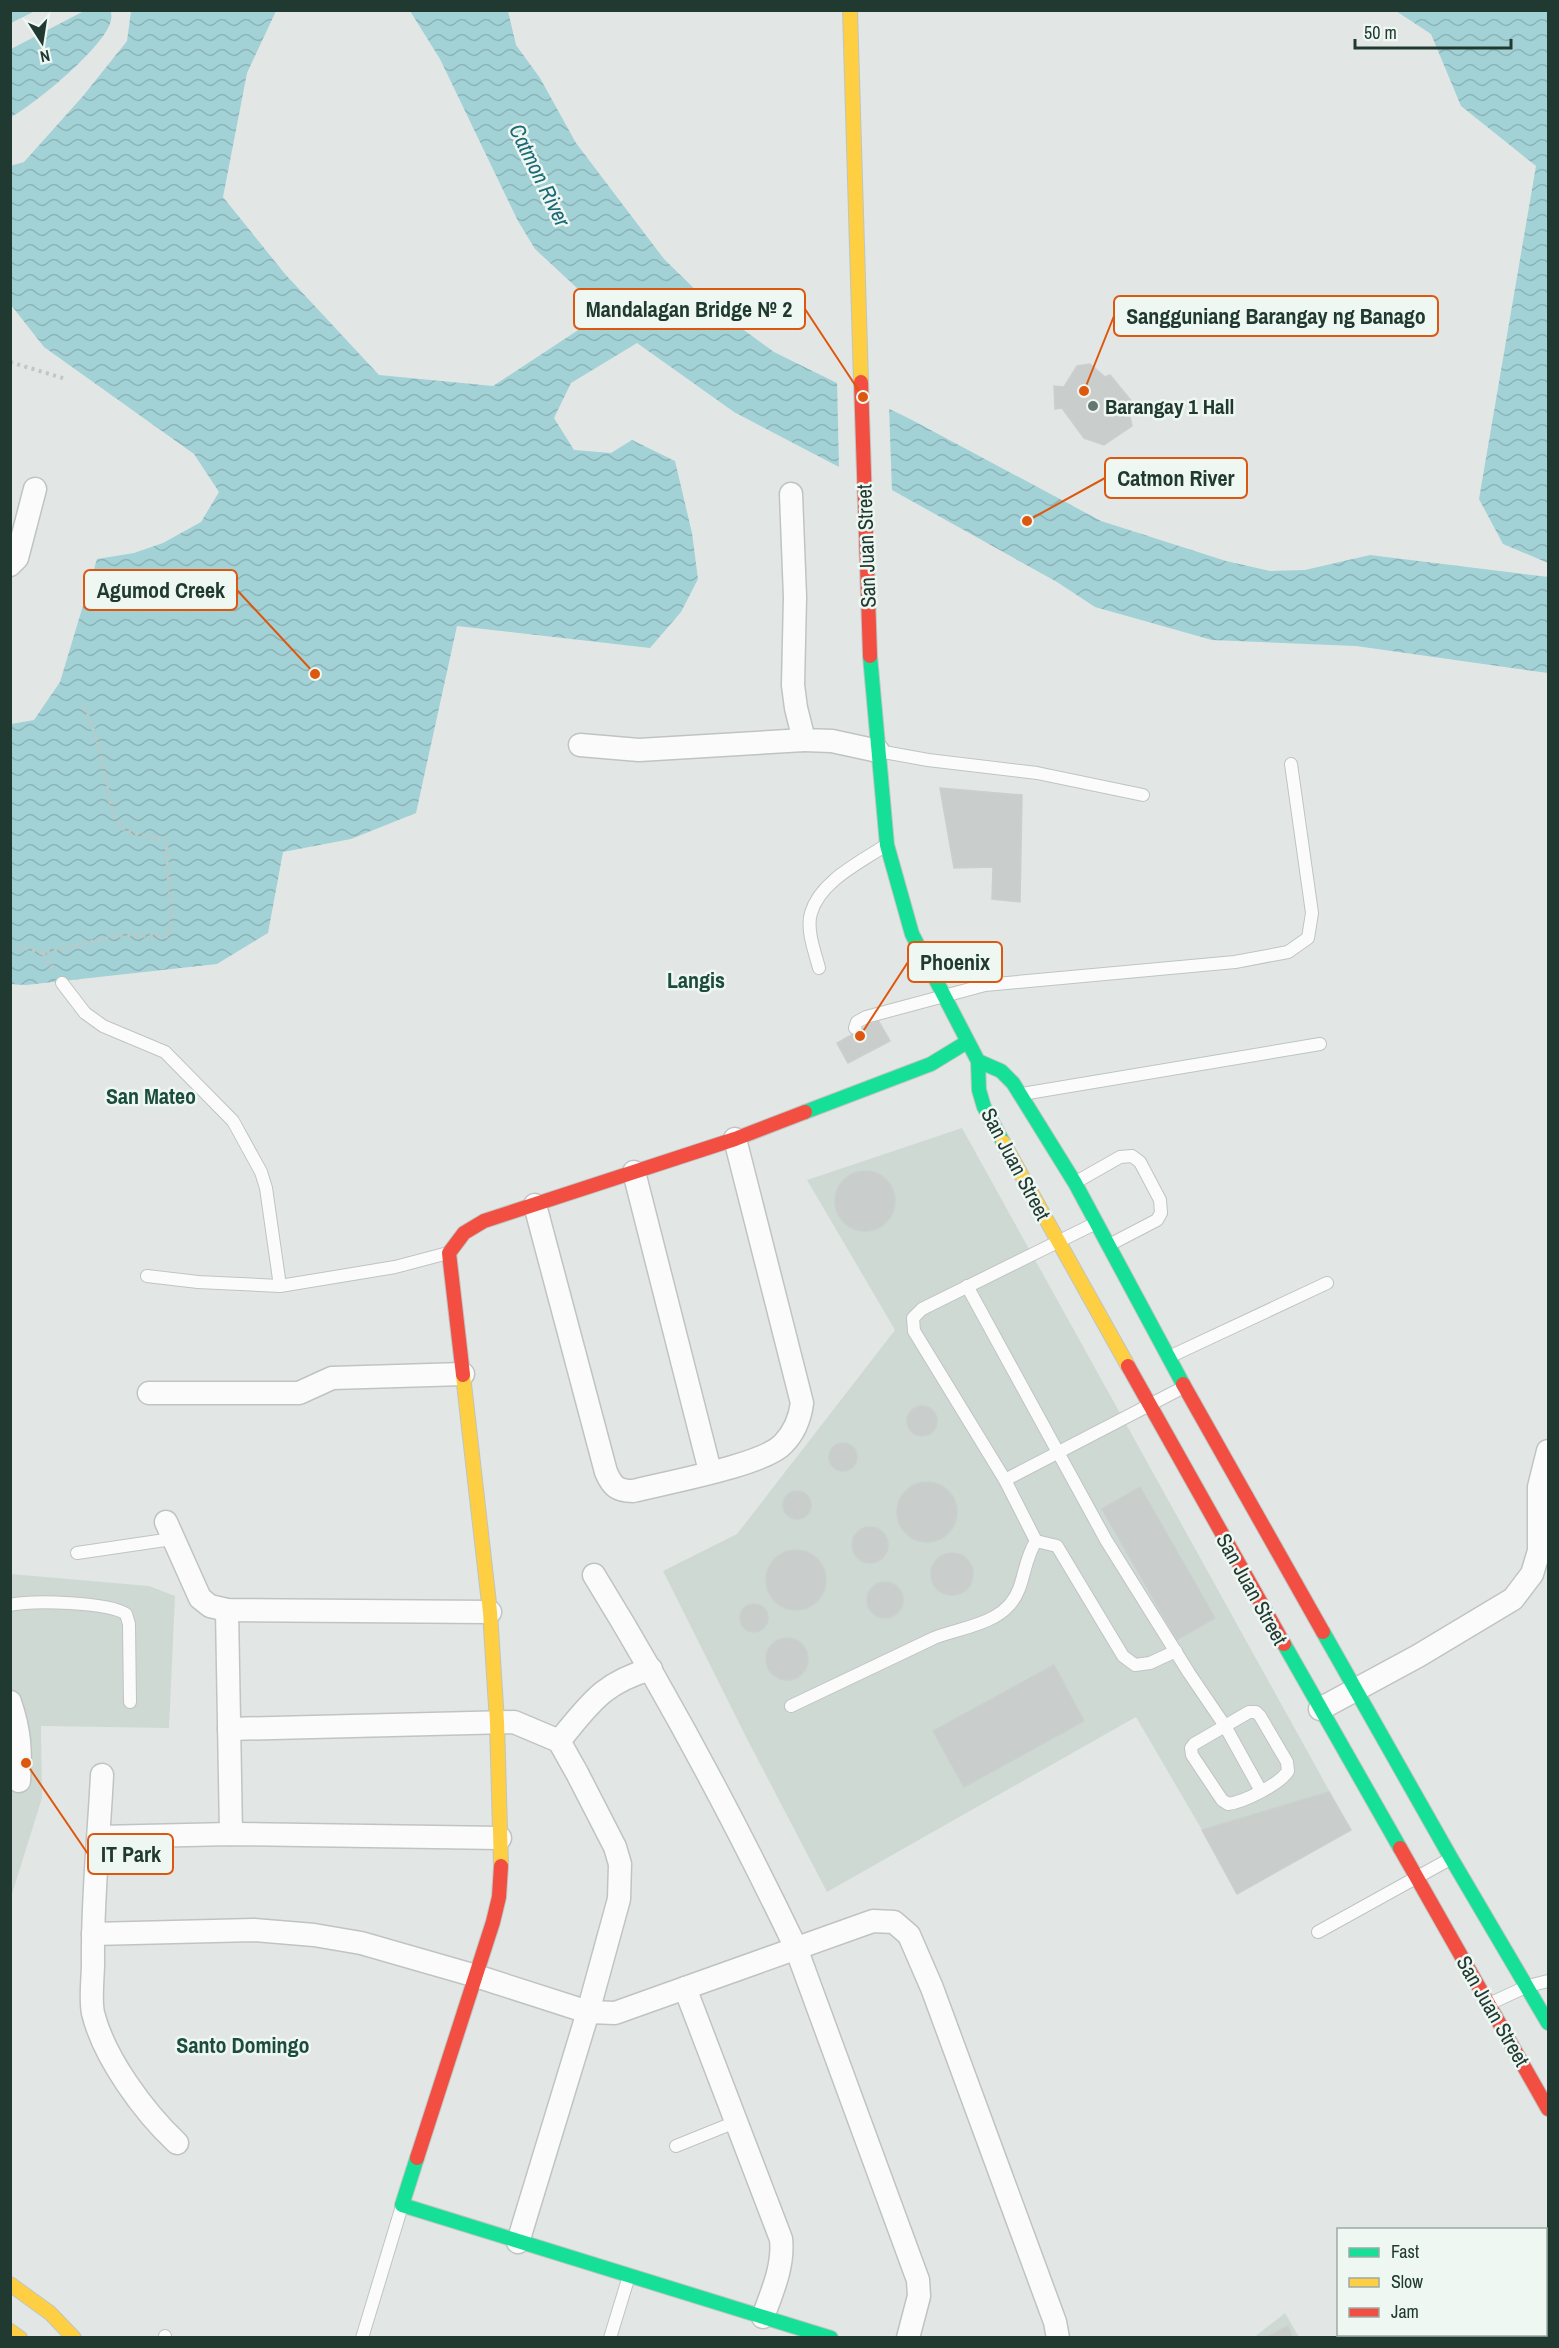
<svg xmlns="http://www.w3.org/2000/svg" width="1559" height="2348" font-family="'Archivo Narrow',sans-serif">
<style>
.built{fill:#cfd9d4}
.water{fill:url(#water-waves)}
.pier{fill:#e2e7e5}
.building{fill:#c9cecc;stroke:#cad0ce;stroke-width:1.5}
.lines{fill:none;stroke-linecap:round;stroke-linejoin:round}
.lane-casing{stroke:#bfc4c2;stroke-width:14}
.street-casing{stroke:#bfc4c2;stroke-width:25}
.fast-casing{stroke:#bec5c2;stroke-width:16}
.slow-casing{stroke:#bec5c2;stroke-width:16}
.jam-casing{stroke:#bec5c2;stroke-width:16}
.path{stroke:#bfc8c5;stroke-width:4;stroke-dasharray:3 4.5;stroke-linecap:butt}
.lane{stroke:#fbfbfb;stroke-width:12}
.street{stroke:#fbfbfb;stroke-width:22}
.fast{stroke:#16e098;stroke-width:14}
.slow{stroke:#ffcf43;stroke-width:14}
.jam{stroke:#f24e42;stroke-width:14}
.poi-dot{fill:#647771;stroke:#eff7f3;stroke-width:2}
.labels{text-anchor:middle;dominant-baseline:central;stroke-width:5;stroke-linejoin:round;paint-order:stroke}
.poi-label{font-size:21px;font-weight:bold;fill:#203a32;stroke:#eff7f3;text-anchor:start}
.street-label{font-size:21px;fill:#203a32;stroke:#eff7f3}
.water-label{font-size:22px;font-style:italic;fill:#1b6a75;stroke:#eff7f3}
.neighbourhood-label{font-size:22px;font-weight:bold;fill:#1c4c3e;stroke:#eff7f3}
.leader{fill:none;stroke:#de570e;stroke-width:2}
.callout-dot{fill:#de570e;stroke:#eff7f3;stroke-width:2}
.callout{fill:#eff7f3;stroke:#de570e;stroke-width:2}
.callout-label{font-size:22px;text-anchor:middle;font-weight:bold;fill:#203a32}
</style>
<defs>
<pattern id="water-waves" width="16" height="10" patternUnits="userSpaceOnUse" patternTransform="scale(1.5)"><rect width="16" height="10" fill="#a2d1d6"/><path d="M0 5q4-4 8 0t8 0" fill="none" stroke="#8bb4b8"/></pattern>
</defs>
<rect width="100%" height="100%" fill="#e2e7e5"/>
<g class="built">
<path d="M962 1128 1351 1830 1237 1894 1202 1830 1136 1717 827 1892 746 1737 663 1571 737 1534 895 1330 807 1180Z"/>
<path d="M11 1574 149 1586 175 1596 169 1728 41 1726 42 1798 11 1897Z"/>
<path d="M1285 2313 1299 2337 1253 2338Z"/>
</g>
<g class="water">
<path d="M11 10H35V11L11 23Z"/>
<path d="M84 11H111C111 14 112 17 111 20 107 45 34 105 11 117V49Z"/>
<path d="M131 11H276L247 73 223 197 285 274 379 375 493 386 604 313 535 249 518 221 440 59 410 11H508L516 45 540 78 576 143 664 259 715 309 774 352 912 420 1101 521 1226 561 1270 571 1305 570 1370 555 1548 577V673L1356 646 1212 640 1095 607 1057 582 883 485 839 467 734 412 637 343 571 383 554 418 574 450 611 453 632 440 675 461 692 533 698 579 681 612 650 648 457 626 416 813 351 839 283 852 268 933 217 964 26 985 11 984V724L34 720 60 682 97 559 134 553 163 543 201 522 219 492 194 454 44 347 11 305 10 166 24 162 83 96 127 41Z"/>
<path d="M1396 11H1548V563L1503 544 1479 499 1536 166 1461 106 1431 34Z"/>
</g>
<path class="pier" d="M837 379 889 405 892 493 839 470Z"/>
<g class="building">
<path d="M1090 364 1105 377 1110 375 1133 403 1128 409 1132 426 1104 445 1084 438 1062 408 1055 409 1054 386 1064 387 1077 366Z"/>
<path d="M940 788 1022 795 1020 902 992 899 993 867 954 868Z"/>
<path d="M878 1020 890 1041 848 1063 837 1043Z"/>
<circle cx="865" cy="1201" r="30"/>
<circle cx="922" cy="1421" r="15"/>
<circle cx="843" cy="1457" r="14"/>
<circle cx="927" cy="1512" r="30"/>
<path d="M1140 1487 1215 1618 1177 1640 1102 1509Z"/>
<circle cx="797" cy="1505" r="14"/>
<circle cx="870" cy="1545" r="18"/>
<circle cx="796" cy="1580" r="30"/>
<circle cx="952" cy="1574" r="21"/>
<circle cx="885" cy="1600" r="18"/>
<circle cx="754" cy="1618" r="14"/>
<circle cx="787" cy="1659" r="21"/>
<path d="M1054 1665 1084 1721 964 1787 933 1731Z"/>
<path d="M1329 1792 1351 1830 1237 1894 1202 1830Z"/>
<path d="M1546 2230 1548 2235V2338H1496L1495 2334H1546Z"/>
<path d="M1288 2326 1293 2338H1265Z"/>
</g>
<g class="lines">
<g class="lane-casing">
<g id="lane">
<path d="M878 751 928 760 1037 773 1143 795"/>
<path d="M819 968C815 952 806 930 811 913 820 881 861 862 886 845"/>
<path d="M62 983 85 1013 103 1026 165 1052 233 1121 261 1172 266 1188 280 1286"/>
<path d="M855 1028 857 1022 866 1017 985 985 1235 962 1288 952 1308 938 1312 913 1291 764"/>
<path d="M1022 1094 1320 1044"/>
<path d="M1076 1182 1120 1157 1132 1156 1140 1162 1160 1200 1161 1213 1157 1220 1109 1245"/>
<path d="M147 1276 198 1282 280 1286 395 1267 448 1253"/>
<path d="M967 1286 1106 1540 1189 1673 1225 1726 1261 1791"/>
<path d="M1169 1357 1327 1283"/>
<path d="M1005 1480 914 1331 913 1318 922 1309 1094 1224"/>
<path d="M77 1553 172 1539"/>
<path d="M10 1605C33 1600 108 1602 126 1614L129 1624 130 1702"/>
<path d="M1176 1651 1150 1663 1135 1665 1123 1656 1057 1546 1036 1541 1005 1480 1184 1387"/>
<path d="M791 1706 934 1638C965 1626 1006 1624 1019 1589 1025 1573 1026 1557 1036 1541"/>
<path d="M1249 1712H1256L1260 1716 1287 1762 1288 1771C1280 1784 1244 1802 1228 1804L1222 1800 1192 1755 1191 1748 1194 1744Z"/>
<path d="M1318 1932 1450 1859"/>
<path d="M1491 2003 1528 1986 1548 1981"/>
<path d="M676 2146 738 2121"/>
<path d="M165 2338V2336"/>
<path d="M362 2338 402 2206"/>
<path d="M610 2338 629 2276"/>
</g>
</g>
<g class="street-casing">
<g id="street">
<path d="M791 494 795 597 793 685 796 708 804 740 832 741 878 751"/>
<path d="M10 565 17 558 35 489"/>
<path d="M580 745 639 750 804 740"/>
<path d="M634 1172 710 1471"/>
<path d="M535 1205 606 1472C612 1486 617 1491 633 1491 664 1483 764 1465 783 1444 794 1433 800 1418 802 1403L735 1139"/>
<path d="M149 1393H299L332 1378 463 1374"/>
<path d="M166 1522 200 1598 210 1606 227 1610 490 1612"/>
<path d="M594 1575C668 1695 735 1821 796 1948L918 2280 919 2296 908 2338"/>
<path d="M227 1610 231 1834"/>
<path d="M10 1702C20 1731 21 1751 19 1781"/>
<path d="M1320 1709 1418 1656 1513 1599 1532 1574 1539 1551V1487L1548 1451"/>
<path d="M229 1729 514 1722 559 1741 577 1773 615 1847 620 1864 619 1899 588 2012 518 2242"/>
<path d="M559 1741C590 1704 602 1683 651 1669"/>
<path d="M102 1775C99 1837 92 1900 93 1963 93 1978 90 1998 93 2013 104 2058 144 2112 177 2143"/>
<path d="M99 1837 231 1834 500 1838"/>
<path d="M93 1934 254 1930 314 1935 361 1943 476 1976 588 2012 615 2013 873 1921 894 1922 909 1935 932 1988 1055 2322 1058 2338"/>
<path d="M685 1988 781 2239C784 2266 772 2292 763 2317"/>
</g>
</g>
<g class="fast-casing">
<g id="fast">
<path d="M870 656 887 845 912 934 978 1061 979 1090 984 1107 1003 1142"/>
<path d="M978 1061 1001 1071 1013 1083 1075 1183 1183 1384"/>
<path d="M805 1112 931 1064 967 1042"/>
<path d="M1323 1632 1451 1858 1548 2023"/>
<path d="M1284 1644 1400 1848"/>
<path d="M417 2158 402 2205 831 2338"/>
</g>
</g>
<g class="slow-casing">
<g id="slow">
<path d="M850 10 861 382"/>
<path d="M1003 1142 1128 1366"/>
<path d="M463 1375 490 1612 497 1722 501 1866"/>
<path d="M10 2284 50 2313 74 2338"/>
<path d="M10 2331 20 2338"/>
</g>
</g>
<g class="jam-casing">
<g id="jam">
<path d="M861 382 870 656"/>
<path d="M1128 1366 1284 1644"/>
<path d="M463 1375 449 1253 464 1233 484 1221 735 1139 805 1112"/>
<path d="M1183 1384 1323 1632"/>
<path d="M1400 1848 1548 2109"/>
<path d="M417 2158 493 1922 499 1897 501 1866"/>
</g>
</g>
<g class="path">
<path d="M10 362 66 379"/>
<path d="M10 947 25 948 43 953 123 935 168 936 172 917 166 841 125 831 113 814 97 739 83 704"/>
<path d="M43 953 54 970"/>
</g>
<use href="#lane" class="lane"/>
<use href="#street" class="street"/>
<use href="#fast" class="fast"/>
<use href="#slow" class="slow"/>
<use href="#jam" class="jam"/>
</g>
<circle class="poi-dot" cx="1093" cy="406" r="6"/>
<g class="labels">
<g class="poi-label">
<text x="1105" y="406">Barangay 1 Hall</text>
</g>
<g class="street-label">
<text transform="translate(866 546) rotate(-92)">San Juan Street</text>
<text transform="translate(1016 1164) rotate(62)">San Juan Street</text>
<text transform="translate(1252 1589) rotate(61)">San Juan Street</text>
<text transform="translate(1493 2011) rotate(60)">San Juan Street</text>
</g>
<g class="water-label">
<text transform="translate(540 175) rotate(64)">Catmon River</text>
</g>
<g class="neighbourhood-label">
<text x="696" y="980">Langis</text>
<text x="151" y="1096">San Mateo</text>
<text x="243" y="2045">Santo Domingo</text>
</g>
</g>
<path class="leader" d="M863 397L805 309M1084 391L1114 316M1027 521L1105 478M315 674L237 590M860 1036L908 962M26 1763L88 1854"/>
<g class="callout-dot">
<circle cx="863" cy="397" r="6"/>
<circle cx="1084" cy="391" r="6"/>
<circle cx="1027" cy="521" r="6"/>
<circle cx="315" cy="674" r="6"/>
<circle cx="860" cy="1036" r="6"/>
<circle cx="26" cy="1763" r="6"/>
</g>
<g class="callout">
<rect x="574" y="289" width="231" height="40" rx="6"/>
<rect x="1114" y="296" width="324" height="40" rx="6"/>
<rect x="1105" y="458" width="142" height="40" rx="6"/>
<rect x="84" y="570" width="153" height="40" rx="6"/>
<rect x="908" y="942" width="94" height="40" rx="6"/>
<rect x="88" y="1834" width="85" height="40" rx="6"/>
</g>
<g class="callout-label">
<text x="689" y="317">Mandalagan Bridge № 2</text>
<text x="1276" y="324">Sangguniang Barangay ng Banago</text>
<text x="1176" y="486">Catmon River</text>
<text x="161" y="598">Agumod Creek</text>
<text x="955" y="970">Phoenix</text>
<text x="131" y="1862">IT Park</text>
</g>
<rect width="1559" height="2348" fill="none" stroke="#203a32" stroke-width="24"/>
<rect x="1337" y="2228" width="210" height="108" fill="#eff7f3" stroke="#9caba6" stroke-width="1.5"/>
<rect x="1349" y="2248" width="30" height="9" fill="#16e098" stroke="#9caba6" stroke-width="1.5"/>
<text x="1391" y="2258" font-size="18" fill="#203a32">Fast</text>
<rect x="1349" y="2278" width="30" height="9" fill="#ffcf43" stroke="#9caba6" stroke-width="1.5"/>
<text x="1391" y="2288" font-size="18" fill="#203a32">Slow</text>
<rect x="1349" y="2308" width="30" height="9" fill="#f24e42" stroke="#9caba6" stroke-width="1.5"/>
<text x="1391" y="2318" font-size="18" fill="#203a32">Jam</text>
<g transform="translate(42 42) rotate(168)" stroke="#eff7f3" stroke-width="4.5" paint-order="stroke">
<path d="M0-4.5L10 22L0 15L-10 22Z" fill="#203a32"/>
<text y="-9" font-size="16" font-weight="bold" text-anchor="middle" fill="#203a32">N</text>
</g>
<path d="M1355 39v9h156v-9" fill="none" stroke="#203a32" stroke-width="3"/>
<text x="1364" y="39" font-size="18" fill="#203a32" stroke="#eff7f3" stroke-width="4.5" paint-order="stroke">50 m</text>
</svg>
